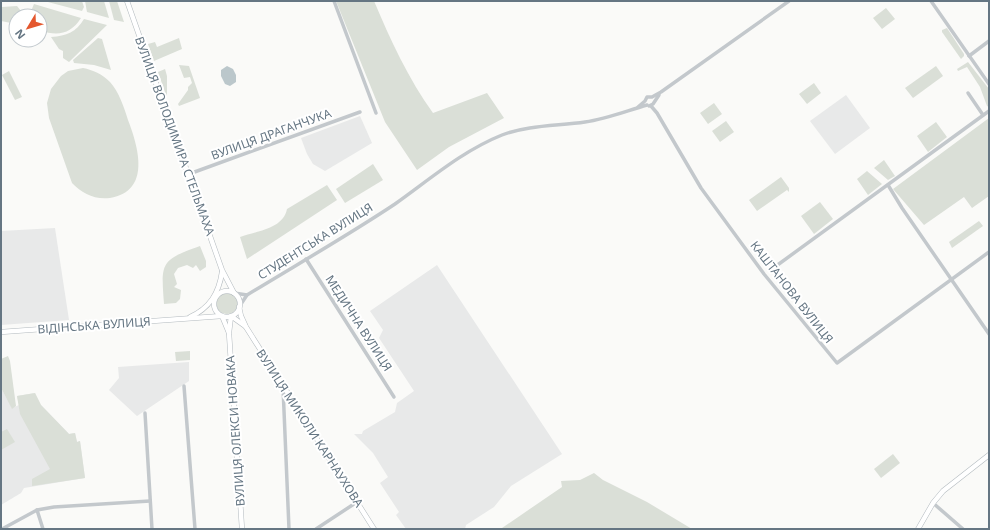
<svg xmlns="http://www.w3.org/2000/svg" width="990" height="530" font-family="'Noto Sans',sans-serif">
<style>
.built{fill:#e8e9e9}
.green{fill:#dadfd7}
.water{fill:#bbc7cb}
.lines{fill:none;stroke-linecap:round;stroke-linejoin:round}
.secondary-casing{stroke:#b3babf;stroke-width:5.5}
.minor{stroke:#c3c8cc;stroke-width:3.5}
.secondary{stroke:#fff;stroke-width:4.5}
.labels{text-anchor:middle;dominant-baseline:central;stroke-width:4;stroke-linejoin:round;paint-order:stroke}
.street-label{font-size:12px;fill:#657683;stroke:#fff}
</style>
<rect width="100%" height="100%" fill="#fafaf8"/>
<g class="built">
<path d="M846 95 870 128 835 154 810 121Z"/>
<path d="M360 116 372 143 325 171 313 164 307 154 301 138Z"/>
<path d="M55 228 69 320 1 325V231Z"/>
<path d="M437 265 562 454 511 486 494 507 466 525 465 529H406L396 515 399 512 380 483 388 477 373 453 354 434H362L363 431 395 412 397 403 414 391 379 338 383 330 370 311Z"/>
<path d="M189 362V381L137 416 109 390 119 378 118 367Z"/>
<path d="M1 388 12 408 19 405 17 396 35 393 41 405 69 434 75 433 77 442 80 441 85 478 24 488 21 493 1 505Z"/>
</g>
<g class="green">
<path d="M44 1H82L84 7 82 11Z"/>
<path d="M85 1H104L109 18 87 12Z"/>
<path d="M109 1H117L124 22 114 20Z"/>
<path d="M336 1H374C390 39 409 80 433 113L487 93 504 118 449 147 417 170 385 122Z"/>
<path d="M34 4 81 18C71 34 57 37 40 30V16H29Z"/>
<path d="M1 5 2 7 17 6 25 16H16V24L1 21Z"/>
<path d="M886 8 895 19 882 29 873 18Z"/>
<path d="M84 19 107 25 69 62 63 58V51L59 49 51 37C67 36 76 32 84 19Z"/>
<path d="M947 28 964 54V56L961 59 942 32V30Z"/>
<path d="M98 38 102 39 111 70 94 65 74 63 73 60Z"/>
<path d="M179 38 182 49 154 61 148 44 155 42 157 47Z"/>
<path d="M968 62 989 89V107L987 106 980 87 967 67 958 71 957 69Z"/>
<path d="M179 65 189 66 200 98 179 106 178 104 188 90V87L192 83 190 77 184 78Z"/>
<path d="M936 66 943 76 913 98 905 88Z"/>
<path d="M83 68C93 70 102 74 110 82 119 92 124 107 128 120 138 146 152 191 110 198 94 200 82 193 72 183L49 118 47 103 51 89 61 76 68 71Z"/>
<path d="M165 69 167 76V98L158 72Z"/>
<path d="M9 71 22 97 15 100 2 75Z"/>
<path d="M814 83 821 93 807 104 799 94Z"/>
<path d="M714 103 722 114 708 124 700 113Z"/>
<path d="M989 118V196L972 208 964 197 924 225 893 189Z"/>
<path d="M726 121 734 132 720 142 712 131Z"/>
<path d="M936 122 947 137 928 152 917 136Z"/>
<path d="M884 160 895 176 888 180 874 168Z"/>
<path d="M373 164 383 180 345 203 336 189Z"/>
<path d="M867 171 882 184 868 195 857 179Z"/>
<path d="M781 177 789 188V192L787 190 757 211 749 200Z"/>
<path d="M327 185 337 200 247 259 240 237C257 231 283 229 287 209Z"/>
<path d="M820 202 833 219 814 234 801 216Z"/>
<path d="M979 221 983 226 952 248 949 242Z"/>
<path d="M200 246 206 261V267L200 271 196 265 193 268 187 265 178 268 174 274 177 284 174 287 181 290 180 299 176 303 164 304C161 263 160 260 200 246Z"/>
<circle cx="227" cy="303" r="11"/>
<path d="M190 351V360L176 361 175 352Z"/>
<path d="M8 356 10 361 16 406 12 409 1 388V359Z"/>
<path d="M35 393 41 405 69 434 75 433 77 442 80 441 85 478 32 486V479L50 469 20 414 17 396Z"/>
<path d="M7 429 15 442 1 450V432Z"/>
<path d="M893 454 900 463 881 478 874 469Z"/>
<path d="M594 473 603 480 647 502 692 529 502 528 562 487 561 481 580 480Z"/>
</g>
<path class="water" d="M227 66 233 69 236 75V82L230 86 225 84 221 76V70Z"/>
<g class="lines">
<g class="secondary-casing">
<g id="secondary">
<path d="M127 1 222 270 234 293"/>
<circle cx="227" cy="304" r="13"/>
<path d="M239 307 241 316 246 327 374 529"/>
<path d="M190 317C210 308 219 293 222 272"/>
<path d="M1 332 222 316 229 333"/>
<path d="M242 529 229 333 231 316 245 326"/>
<path d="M918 529 933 503 943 491 989 455"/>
</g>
</g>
<g class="minor">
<path d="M334 1 376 113"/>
<path d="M931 1 989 84"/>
<path d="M969 56 989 41"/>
<path d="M968 93 983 115"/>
<path d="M649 106 653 104 659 95"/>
<path d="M651 106 657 113 701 188 764 274 837 363 989 252"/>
<path d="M638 107 645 101 647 97H652L661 92 789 1"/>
<path d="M189 174 360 112"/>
<path d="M888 185 902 208 989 334"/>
<path d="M306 259 394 397"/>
<path d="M772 269 989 111"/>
<path d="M234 293 247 295"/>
<path d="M239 307 247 295C296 265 347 236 395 204 429 180 462 151 502 135 528 125 558 126 585 122 607 119 626 111 647 105"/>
<path d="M184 386 195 529"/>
<path d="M283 387 289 529"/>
<path d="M145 413 152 529"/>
<path d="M933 503 963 529"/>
<path d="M37 510 43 529"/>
<path d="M2 529 37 510 54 507 150 501"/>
<path d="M316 529 357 502"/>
</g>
<use href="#secondary" class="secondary"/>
</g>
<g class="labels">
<g class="street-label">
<text transform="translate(271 134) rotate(-20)">ВУЛИЦЯ ДРАГАНЧУКА</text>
<text transform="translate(175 136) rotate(70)">ВУЛИЦЯ ВОЛОДИМИРА СТЕЛЬМАХА</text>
<text transform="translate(315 241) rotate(-32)">СТУДЕНТСЬКА ВУЛИЦЯ</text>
<text transform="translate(792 292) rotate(52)">КАШТАНОВА ВУЛИЦЯ</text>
<text transform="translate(359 323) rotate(57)">МЕДИЧНА ВУЛИЦЯ</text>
<text transform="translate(94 325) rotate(-4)">ВІДІНСЬКА ВУЛИЦЯ</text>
<text transform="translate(310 428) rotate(57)">ВУЛИЦЯ МИКОЛИ КАРНАУХОВА</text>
<text transform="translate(235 431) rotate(-94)">ВУЛИЦЯ ОЛЕКСИ НОВАКА</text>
</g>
</g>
<rect width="990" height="530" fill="none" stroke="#657683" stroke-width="4"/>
<g transform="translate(28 28) rotate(232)"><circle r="19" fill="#ffffff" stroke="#c1c8cd"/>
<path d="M0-3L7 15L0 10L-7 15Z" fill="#e4572e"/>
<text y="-6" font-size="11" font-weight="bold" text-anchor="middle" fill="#657683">N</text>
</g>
</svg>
